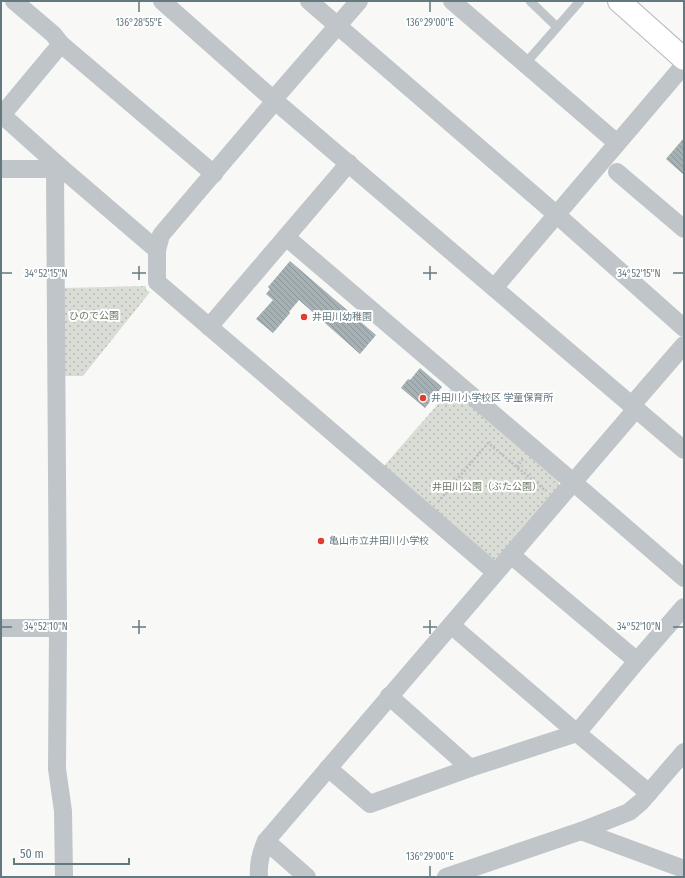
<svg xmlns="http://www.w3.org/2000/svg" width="685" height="878" font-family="'Fira Sans Condensed','Noto Sans JP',sans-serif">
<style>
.park{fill:url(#park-dots)}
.building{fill:url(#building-back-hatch)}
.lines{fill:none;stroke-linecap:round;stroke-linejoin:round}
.secondary-casing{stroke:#b2b9bc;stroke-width:24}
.path{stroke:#babec0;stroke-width:2.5;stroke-dasharray:2 2;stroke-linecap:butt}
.lane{stroke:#bfc5c8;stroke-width:9}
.street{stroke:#bfc5c8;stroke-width:18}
.secondary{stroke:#fff;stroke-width:22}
.ticks{fill:none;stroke:#647880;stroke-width:1.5}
.poi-dot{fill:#df3d2f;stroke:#fff;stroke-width:1.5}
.labels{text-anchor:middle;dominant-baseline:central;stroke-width:4;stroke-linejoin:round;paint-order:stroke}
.park-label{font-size:10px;fill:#6a7863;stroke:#fff}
.poi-label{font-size:10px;fill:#647880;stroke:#fff;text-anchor:start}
.ticks-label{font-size:10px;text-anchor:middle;fill:#647880;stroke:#fff;stroke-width:4;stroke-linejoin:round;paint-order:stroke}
</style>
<defs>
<pattern id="park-dots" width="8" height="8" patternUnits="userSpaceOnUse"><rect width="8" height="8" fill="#d9ddd5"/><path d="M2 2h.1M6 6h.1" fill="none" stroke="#b4b8b2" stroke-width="1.8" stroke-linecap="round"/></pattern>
<pattern id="building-back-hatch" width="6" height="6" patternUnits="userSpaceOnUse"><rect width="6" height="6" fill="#a6b1b5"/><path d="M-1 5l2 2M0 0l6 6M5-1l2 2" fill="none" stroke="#8b9598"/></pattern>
</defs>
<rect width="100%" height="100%" fill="#f8f8f6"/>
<g class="park">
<path d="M146 286V290L150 292 83 376H65L64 288Z"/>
<path d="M452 388 559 480V486L498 559 490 560 383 467Z"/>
</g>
<g class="building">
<path d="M683 139 684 140V175L666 159Z"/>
<path d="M290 261 376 335 360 354 299 300 289 312 290 313 273 333 256 319 273 300 266 294 270 289 268 287Z"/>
<path d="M420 368 442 387 425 408 401 388 408 379 410 380Z"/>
</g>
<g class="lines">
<g class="secondary-casing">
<path id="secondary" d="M619 1 684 59"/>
</g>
<g class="path">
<path d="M517 467 523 459"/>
<path d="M438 502 488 443 546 491"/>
</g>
<g class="lane">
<path d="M530 1 557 27"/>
<path d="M525 64 580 1"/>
</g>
<g class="street">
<path d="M14 1 53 34 61 44 214 174"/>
<path d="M162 1 275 101 684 450"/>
<path d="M309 1 557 215 684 328"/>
<path d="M452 1 617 143"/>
<path d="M61 44 2 115 59 166 157 250V282L495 572"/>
<path d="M273 100 359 1"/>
<path d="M1 169H55L59 166"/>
<path d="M55 169 58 628 57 769 63 811 64 877"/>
<path d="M617 172 684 229"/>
<path d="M286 237 573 482 684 578"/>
<path d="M157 250 161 235 275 101"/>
<path d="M494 288 684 65"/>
<path d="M209 327 349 163"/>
<path d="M632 405 684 345"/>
<path d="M511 555 637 661 684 607"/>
<path d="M451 625 577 733 649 793"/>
<path d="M1 628H58"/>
<path d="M389 696 470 768"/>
<path d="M328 768 370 804 470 768 577 733 637 661"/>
<path d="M581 831 684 869"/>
<path d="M266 841 307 877"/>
<path d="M259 877C258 865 261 852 266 841L636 409"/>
<path d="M446 877 581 831 629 812 641 802 684 752"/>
</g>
<use href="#secondary" class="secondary"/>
</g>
<path class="ticks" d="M139 2V12M430 2V12M139 266V280M430 266V280M2 273H12M132 273H146M423 273H437M673 273H683M139 620V634M430 620V634M2 627H12M132 627H146M423 627H437M673 627H683M430 866V876"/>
<g class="poi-dot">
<circle cx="304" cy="317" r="4"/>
<circle cx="423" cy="398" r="4"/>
<circle cx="321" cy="541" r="4"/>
</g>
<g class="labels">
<g class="park-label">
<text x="94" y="316">ひので公園</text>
<text x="487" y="487">井田川公園（ぶた公園）</text>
</g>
<g class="poi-label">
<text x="312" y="317">井田川幼稚園</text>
<text x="431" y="398">井田川小学校区 学童保育所</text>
<text x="329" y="541">亀山市立井田川小学校</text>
</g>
</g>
<g class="ticks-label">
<text x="139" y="26">136°28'55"E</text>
<text x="430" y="26">136°29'00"E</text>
<text x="46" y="277">34°52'15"N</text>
<text x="639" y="277">34°52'15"N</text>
<text x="46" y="630">34°52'10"N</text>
<text x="639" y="630">34°52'10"N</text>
<text x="430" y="860">136°29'00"E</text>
</g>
<rect width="685" height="878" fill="none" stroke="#647880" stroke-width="4"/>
<path d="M14 858v6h115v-6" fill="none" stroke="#647880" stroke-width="2"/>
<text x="20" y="858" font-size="12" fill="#647880" stroke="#ffffff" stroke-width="3" paint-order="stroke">50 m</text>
</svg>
